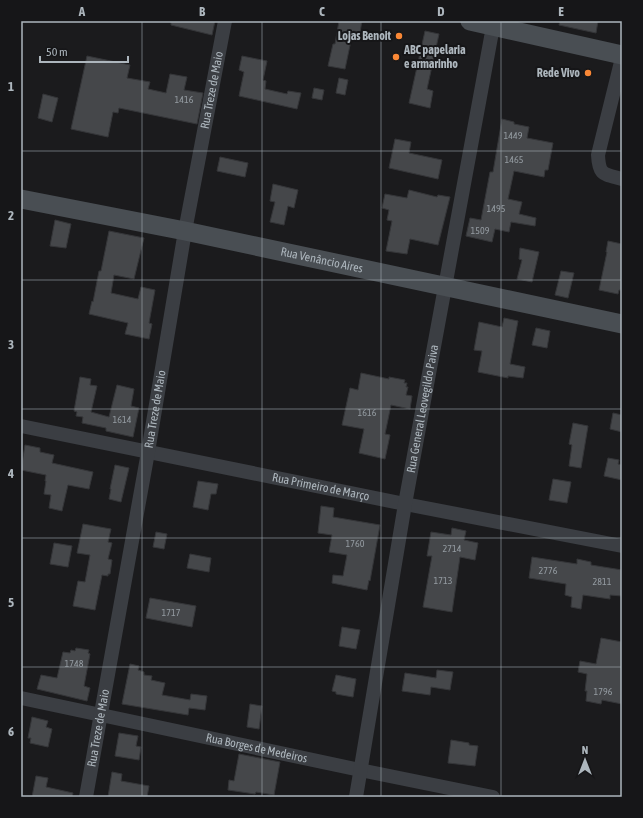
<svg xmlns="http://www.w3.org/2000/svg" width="643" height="818" font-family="'Asap Condensed',sans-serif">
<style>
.building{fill:#45474a;stroke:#353639}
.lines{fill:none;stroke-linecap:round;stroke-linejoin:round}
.street{stroke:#3b3e43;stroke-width:14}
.secondary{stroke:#494e53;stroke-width:19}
.grid{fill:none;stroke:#adb6bd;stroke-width:1;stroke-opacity:0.55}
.poi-dot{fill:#fa8836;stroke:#161618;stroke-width:1.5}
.labels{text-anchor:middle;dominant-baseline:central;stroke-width:4;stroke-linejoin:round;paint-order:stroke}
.number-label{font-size:10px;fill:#939aa0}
.poi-label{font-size:12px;font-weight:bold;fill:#adb6bd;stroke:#161618;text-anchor:end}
.street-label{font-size:12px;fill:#adb6bd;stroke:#161618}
.neatline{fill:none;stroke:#adb6bd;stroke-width:1.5}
.grid-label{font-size:13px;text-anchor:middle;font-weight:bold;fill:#adb6bd}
</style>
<rect width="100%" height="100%" fill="#1b1b1d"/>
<g class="building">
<path d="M171 21H215L212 35 171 25Z"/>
<path d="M339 21H362L360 32 353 31 345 69 328 66 333 44H335Z"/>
<path d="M560 21H598L596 33 559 25Z"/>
<path d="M425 31 439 34 427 89 433 91 430 108 409 103Z"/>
<path d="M87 56 130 65 127 78 150 82 148 89 166 93 170 74 187 77 184 90 203 93 197 124 119 108 118 113 113 112 108 137 71 129Z"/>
<path d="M242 56 267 61 263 80 266 81 265 89 287 94 288 91 301 93 297 109 239 96 244 72 239 70Z"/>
<path d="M339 78 348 80 345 95 336 93Z"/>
<path d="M314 88 324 90 322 100 312 98Z"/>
<path d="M43 94 58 98 52 122 38 118Z"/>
<path d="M502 119 514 122V124L529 127 527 138 553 143 548 170H545L544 177 514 171 508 199 522 202 519 214 536 218 535 226 511 222 509 232 495 229 492 242 466 236 470 218 481 220 490 172H493Z"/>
<path d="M395 139 411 142 409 153 442 160 438 179 389 168Z"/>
<path d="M220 157 248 163 245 177 217 171Z"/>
<path d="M273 184 298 190 294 208 288 206 284 225 270 222 275 202 270 201Z"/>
<path d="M409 190 437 197 438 195 450 197 438 245 410 239 407 254 386 251 392 221 387 220 389 210 382 208 385 194 407 198Z"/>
<path d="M55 220 71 224 66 248 50 246Z"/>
<path d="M109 231 144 238 134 279 114 275 111 293 138 299 141 287 155 290 149 323 152 324 149 339 125 334 128 323 89 314 92 301 93 302 99 271H101Z"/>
<path d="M608 241 622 244V290H619L618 294 599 290 607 252H606Z"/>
<path d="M520 248 539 252 532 282 517 279 522 260 519 259Z"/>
<path d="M561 271 574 273 568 298 555 295Z"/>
<path d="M504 318 518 321 510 364 525 367 523 378 508 376V378L478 372 482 351 474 350 479 322 502 327Z"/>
<path d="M536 328 550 331 547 348 532 345Z"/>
<path d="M361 373 389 379V377L405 380 404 383H407L406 387H408L406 395 412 396 410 409 391 405 385 434 390 435 385 459 359 453 364 429 342 425 350 388 358 390Z"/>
<path d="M80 377 91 379 90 385 97 386 91 412 109 417 117 385 134 389 131 406 139 408 133 437 106 431V428L82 423 83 417 76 416 77 412 74 411Z"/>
<path d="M613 413 622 415V432L610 429Z"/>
<path d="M573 423 588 426 581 468 569 466 572 445 569 444Z"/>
<path d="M25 445 40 448V452L54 455 52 463 93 472 89 489 68 485 62 511 49 508 51 495 44 494 46 481H45L46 475 21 470Z"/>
<path d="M608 458 619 460 618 464 622 465V480L604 476Z"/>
<path d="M115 465 129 468 121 502 109 499 111 489H110Z"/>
<path d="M553 479 571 482 567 503 549 500Z"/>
<path d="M198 481 218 484 216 494H211L208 510 193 507Z"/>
<path d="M321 506 334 508 333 517 380 525 370 581 369 580 367 590 332 583 333 575 343 576 347 555 329 552 332 535 318 533Z"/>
<path d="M83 524 111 529 108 542 112 543 108 559 112 560 110 574H108V576L102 575 95 610 73 606 78 581 85 582 90 555 77 553Z"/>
<path d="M452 528 466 531 464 540 478 543 475 560 460 557 452 612 423 607 432 556H427L431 532 451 535Z"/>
<path d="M156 532 167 534 164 549 153 547Z"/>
<path d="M54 543 72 546 68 567 50 564Z"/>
<path d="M190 554 211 558 209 572 187 568Z"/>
<path d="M532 557 577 564V559L591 562V565L622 570V596L610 595V599L583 595 581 609 571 607 572 597 565 595 566 584 529 578Z"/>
<path d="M150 598 196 606 192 627 146 618Z"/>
<path d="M342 627 360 630 356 649 339 646Z"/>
<path d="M601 638 622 642V704L602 700 601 704 586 701 587 691H585L587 674 578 672 580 661 596 664Z"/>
<path d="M76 648 89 650 88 653 90 654 84 686 90 688 87 701 37 689 41 675 57 678 63 652 70 653 71 650 75 651Z"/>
<path d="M130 664 139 666 138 670 144 672V675L152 676 151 680 165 683 162 695 190 700 191 694 207 696 205 710 189 708 188 715 122 704Z"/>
<path d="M437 670 453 672 450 690 431 687 430 695 402 691 405 673 436 678Z"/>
<path d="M336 675 356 679 353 697 336 694V692L332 691Z"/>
<path d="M250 704 262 706 259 729 247 727Z"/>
<path d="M32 717 48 721 46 727 52 729 48 747 30 743 31 738H28Z"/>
<path d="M119 733 138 736 136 746 141 747 139 760 115 756Z"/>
<path d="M451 740 469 743V745L478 746 475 766 448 763Z"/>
<path d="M239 754 280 762 274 795 256 792 255 794 228 790 229 780 234 781Z"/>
<path d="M112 772 122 774 121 781 149 786 147 797H108Z"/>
<path d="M36 776 48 778 46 787 73 793 72 797H32Z"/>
</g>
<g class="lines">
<g class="street">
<path d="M622 58 598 155C599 176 604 174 622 179"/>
<path id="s1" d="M21 426 405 504 622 546"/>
<path id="s2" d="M21 698 360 770 493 797"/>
<path id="s3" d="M86 797 148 452 185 231 225 21"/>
<path id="s4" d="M356 797 405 504 494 21"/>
</g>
<g class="secondary">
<path d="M470 21 622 55"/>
<path id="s5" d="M21 199 185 231 622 324"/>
</g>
</g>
<path class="grid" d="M142 21V797M262 21V797M381 21V797M501 21V797M21 151H622M21 280H622M21 409H622M21 538H622M21 667H622"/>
<g class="poi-dot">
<circle cx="399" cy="36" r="4"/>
<circle cx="396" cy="57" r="4"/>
<circle cx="588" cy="73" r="4"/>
</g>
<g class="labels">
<g class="number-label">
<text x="184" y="99">1416</text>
<text x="513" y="135">1449</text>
<text x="514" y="159">1465</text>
<text x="496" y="208">1495</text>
<text x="480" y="230">1509</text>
<text x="367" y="412">1616</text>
<text x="122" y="419">1614</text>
<text x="355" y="543">1760</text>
<text x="452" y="548">2714</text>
<text x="548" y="570">2776</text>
<text x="443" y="580">1713</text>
<text x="602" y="581">2811</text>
<text x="171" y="612">1717</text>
<text x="74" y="663">1748</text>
<text x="603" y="691">1796</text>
</g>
<g class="poi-label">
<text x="391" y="36">Lojas Benoit</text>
<text x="404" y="50" text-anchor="start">ABC papelaria<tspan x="404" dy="14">e armarinho</tspan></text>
<text x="580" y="73">Rede Vivo</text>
</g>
<g class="street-label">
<text stroke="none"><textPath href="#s3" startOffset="718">Rua Treze de Maio</textPath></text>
<text stroke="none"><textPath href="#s5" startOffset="307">Rua Venâncio Aires</textPath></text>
<text stroke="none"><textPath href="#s3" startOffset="394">Rua Treze de Maio</textPath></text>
<text stroke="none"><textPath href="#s4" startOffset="394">Rua General Leovegildo Paiva</textPath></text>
<text stroke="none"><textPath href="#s1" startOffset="306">Rua Primeiro de Março</textPath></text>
<text stroke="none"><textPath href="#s3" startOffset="70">Rua Treze de Maio</textPath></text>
<text stroke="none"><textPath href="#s2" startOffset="241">Rua Borges de Medeiros</textPath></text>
</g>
</g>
<rect width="643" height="818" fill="none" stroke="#161618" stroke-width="44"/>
<g transform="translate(585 760)" stroke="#161618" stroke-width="3" paint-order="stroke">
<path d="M0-3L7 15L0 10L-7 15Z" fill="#adb6bd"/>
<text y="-6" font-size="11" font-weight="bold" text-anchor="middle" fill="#adb6bd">N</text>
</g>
<path d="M40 56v6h88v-6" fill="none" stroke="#adb6bd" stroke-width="2"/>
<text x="46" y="56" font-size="12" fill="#adb6bd" stroke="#161618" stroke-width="3" paint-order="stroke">50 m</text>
<rect x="22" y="22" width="599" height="774" class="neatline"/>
<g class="grid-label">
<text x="82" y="16">A</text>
<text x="202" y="16">B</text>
<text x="322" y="16">C</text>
<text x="441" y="16">D</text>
<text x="561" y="16">E</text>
<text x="11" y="91">1</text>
<text x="11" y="220">2</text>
<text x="11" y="349">3</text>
<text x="11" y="478">4</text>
<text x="11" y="607">5</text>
<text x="11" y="736">6</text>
</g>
</svg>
